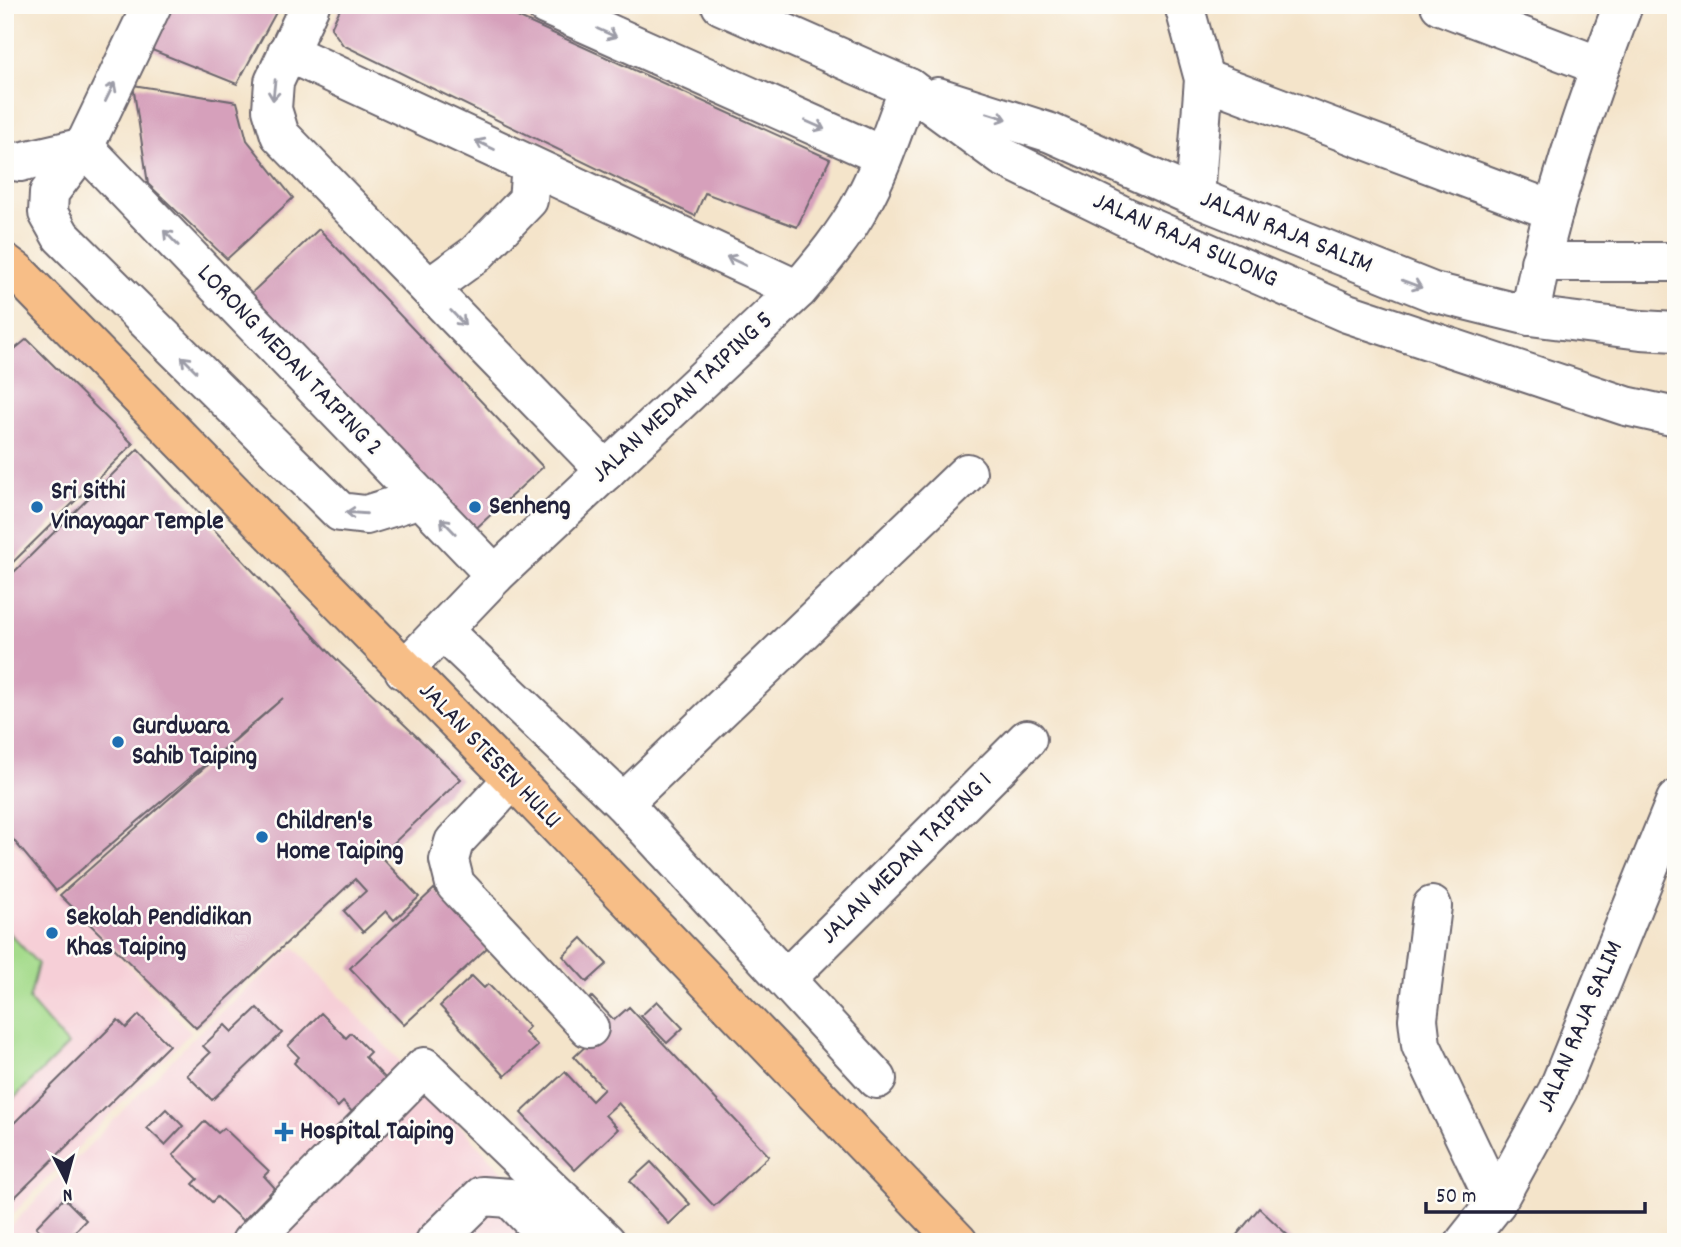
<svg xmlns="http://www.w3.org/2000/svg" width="1681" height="1247" font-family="Dekko,sans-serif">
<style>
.built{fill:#f6cfd7}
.green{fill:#a5db8c;stroke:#647e64;stroke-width:2}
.building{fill:#d6a0bb}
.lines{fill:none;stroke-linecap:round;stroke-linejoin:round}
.minor-casing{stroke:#6c666d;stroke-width:42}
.major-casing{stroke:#6c666d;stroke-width:42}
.minor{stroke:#fff;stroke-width:38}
.major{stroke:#f7be87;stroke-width:38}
.oneway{stroke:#9c9ca7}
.poi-dot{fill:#1f6fb2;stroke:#fdfcf7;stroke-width:2.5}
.labels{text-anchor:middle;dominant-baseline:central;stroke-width:5;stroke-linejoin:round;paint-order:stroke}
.street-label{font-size:26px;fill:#22223b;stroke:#fdfcf7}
.poi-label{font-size:26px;font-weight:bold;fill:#22223b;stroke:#fdfcf7;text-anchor:start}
</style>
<rect width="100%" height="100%" fill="#fdfcf7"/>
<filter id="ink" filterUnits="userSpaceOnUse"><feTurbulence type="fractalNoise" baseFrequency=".0143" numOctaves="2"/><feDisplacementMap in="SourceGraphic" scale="14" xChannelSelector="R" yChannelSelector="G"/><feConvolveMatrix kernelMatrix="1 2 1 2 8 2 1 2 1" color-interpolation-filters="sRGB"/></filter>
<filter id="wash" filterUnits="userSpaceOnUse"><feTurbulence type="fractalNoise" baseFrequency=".00686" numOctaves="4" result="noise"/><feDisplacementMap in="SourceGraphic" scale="28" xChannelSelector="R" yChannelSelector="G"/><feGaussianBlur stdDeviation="1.57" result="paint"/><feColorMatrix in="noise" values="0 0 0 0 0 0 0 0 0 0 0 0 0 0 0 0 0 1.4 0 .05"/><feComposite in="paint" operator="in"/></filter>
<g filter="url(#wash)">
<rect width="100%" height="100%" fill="#f4e4ca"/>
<g class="built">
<path d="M5 834 191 1032 5 1222Z"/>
<path d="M294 947 568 1242H5V1232L199 1032Z"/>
</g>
<path class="green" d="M5 928 38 964 29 1000 68 1045 5 1107Z"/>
<g id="blocks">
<g class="building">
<path d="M171 5H280L237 84 147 48Z"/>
<path d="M342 5H491L830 159 797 227 705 193 695 216 343 45 331 28Z"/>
<path d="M133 85 237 102 247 140 293 198 227 259 148 184Z"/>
<path d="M319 229 543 467 472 532 245 299Z"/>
<path d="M27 339 133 444 5 570V357Z"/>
<path d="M138 449 332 655 461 779 380 856 419 897 394 920 386 911 363 932 344 911 366 891 355 879 196 1028 60 895 283 698 56 891 5 830V581Z"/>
<path d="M434 889 488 947 404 1025 350 968Z"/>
<path d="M582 938 607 964 587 982 563 956Z"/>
<path d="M472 976 484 988 488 984 529 1027 524 1032 538 1046 505 1076 440 1006Z"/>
<path d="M592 997 614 1020 629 1007 769 1156 714 1206 618 1103 605 1115 618 1129 575 1170 521 1113 565 1072 592 1101 604 1089 574 1057 588 1044 566 1021Z"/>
<path d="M657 1001 683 1028 667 1043 641 1016Z"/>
<path d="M257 1008 282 1033 212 1100 187 1075 210 1053 203 1046 225 1025 232 1032Z"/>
<path d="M321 1013 346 1038 351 1033 370 1052 365 1057 389 1082 355 1115 343 1102 338 1107 294 1063 299 1057 288 1046Z"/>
<path d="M139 1015 169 1045 5 1207V1132L118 1020 126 1028Z"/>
<path d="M166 1109 183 1126 165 1145 147 1128Z"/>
<path d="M205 1121 218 1133 224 1128 269 1171 264 1176 275 1188 243 1221 217 1197 212 1202 193 1184 198 1179 173 1155Z"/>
<path d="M651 1162 690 1204 669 1224 630 1181Z"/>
<path d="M64 1198 86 1220 65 1242H52L36 1227Z"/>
<path d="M1259 1208 1295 1242H1231Z"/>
</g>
</g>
</g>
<g filter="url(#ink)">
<use href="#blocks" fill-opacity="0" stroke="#6c666d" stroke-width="2"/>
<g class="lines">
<g class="minor-casing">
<g id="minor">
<path d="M310 5 274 82 272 109 280 135 606 471"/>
<path d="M545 5 883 156"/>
<path d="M721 5 909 88 1003 157 1128 218 1347 313 1626 406 1676 417"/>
<path d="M1184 5 1204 79 1195 197"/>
<path d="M1440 5 1600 66"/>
<path d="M287 52 798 290"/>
<path d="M1204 79 1554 211"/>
<path d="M938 97 1051 133 1195 197 1433 292 1530 316 1641 330 1676 332"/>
<path d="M5 160 20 162 84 147 152 5"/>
<path d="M1540 262H1676"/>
<path d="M429 288 476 254 528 200 531 166"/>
<path d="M1530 316C1548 210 1585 106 1623 5"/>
<path d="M421 498 366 515 340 512 61 236 48 213 49 193 84 147 495 575"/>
<path d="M443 631 623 803 877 1079"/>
<path d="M404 670 495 575 798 290C822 262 845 235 862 203 882 167 894 126 909 88"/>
<path d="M513 779 454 842 449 860 455 884 589 1028"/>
<path d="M623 803 967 473"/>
<path d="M1432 906 1418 1019 1421 1045 1496 1203"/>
<path d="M787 978 1027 739"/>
<path d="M251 1242 424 1067 606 1242"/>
<path d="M435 1242 482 1196 510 1198 553 1242"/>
<path d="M1465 1242 1496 1203 1558 1090 1676 800"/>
</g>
</g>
<g class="major-casing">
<path id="major" d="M5 263 17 272 513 779 958 1242"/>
</g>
<use href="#minor" class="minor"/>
<use href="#major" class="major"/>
</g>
<defs><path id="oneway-shaft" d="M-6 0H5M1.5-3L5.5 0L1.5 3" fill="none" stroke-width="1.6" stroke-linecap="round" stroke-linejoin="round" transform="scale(1.75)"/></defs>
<g class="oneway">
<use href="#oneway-shaft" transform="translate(607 33) rotate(24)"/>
<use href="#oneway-shaft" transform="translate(274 90) rotate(96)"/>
<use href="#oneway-shaft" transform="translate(110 92) rotate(-64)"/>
<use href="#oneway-shaft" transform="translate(997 116) rotate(17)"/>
<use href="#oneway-shaft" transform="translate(815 125) rotate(24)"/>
<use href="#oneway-shaft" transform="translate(485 145) rotate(-155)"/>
<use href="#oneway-shaft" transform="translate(171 238) rotate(-134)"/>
<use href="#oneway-shaft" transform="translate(736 261) rotate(-155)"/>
<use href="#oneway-shaft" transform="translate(1412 284) rotate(21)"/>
<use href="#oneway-shaft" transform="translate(458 318) rotate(46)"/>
<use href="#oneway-shaft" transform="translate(189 364) rotate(-135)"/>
<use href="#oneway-shaft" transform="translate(356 513) rotate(-176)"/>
<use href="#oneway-shaft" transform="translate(448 526) rotate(-134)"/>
</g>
</g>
<g class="poi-dot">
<circle cx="37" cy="507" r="7"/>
<circle cx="475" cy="507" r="7"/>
<circle cx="118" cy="742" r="7"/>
<circle cx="262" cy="837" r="7"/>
<circle cx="52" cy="933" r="7"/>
<path d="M280.5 1121.5h7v7h7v7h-7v7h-7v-7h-7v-7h7z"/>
</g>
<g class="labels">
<g class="street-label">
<text transform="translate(1286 233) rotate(22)">JALAN RAJA SALIM</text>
<text transform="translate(1185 241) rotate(24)">JALAN RAJA SULONG</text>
<text transform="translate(289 361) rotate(46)">LORONG MEDAN TAIPING 2</text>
<text transform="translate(683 398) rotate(-43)">JALAN MEDAN TAIPING 5</text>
<text transform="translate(489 756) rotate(46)">JALAN STESEN HULU</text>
<text transform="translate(907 859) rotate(-45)">JALAN MEDAN TAIPING 1</text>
<text transform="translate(1581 1027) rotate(-67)">JALAN RAJA SALIM</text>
</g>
<g class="poi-label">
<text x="51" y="492">Sri Sithi<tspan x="51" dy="30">Vinayagar Temple</tspan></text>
<text x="489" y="507">Senheng</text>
<text x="132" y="727">Gurdwara<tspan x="132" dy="30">Sahib Taiping</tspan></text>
<text x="276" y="822">Children's<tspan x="276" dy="30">Home Taiping</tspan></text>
<text x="66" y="918">Sekolah Pendidikan<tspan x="66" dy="30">Khas Taiping</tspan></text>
<text x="300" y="1132">Hospital Taiping</text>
</g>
</g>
<rect width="1681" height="1247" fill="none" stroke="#fdfcf7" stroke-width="28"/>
<g transform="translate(66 1180) rotate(174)" stroke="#fdfcf7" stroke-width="5" paint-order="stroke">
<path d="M0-5L12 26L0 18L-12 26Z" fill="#22223b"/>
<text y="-10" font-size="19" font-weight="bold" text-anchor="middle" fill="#22223b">N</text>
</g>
<path d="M1426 1202v10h219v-10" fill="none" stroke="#22223b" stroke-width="3.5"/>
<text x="1436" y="1202" font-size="21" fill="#22223b" stroke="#fdfcf7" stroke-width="5" paint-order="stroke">50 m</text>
</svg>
